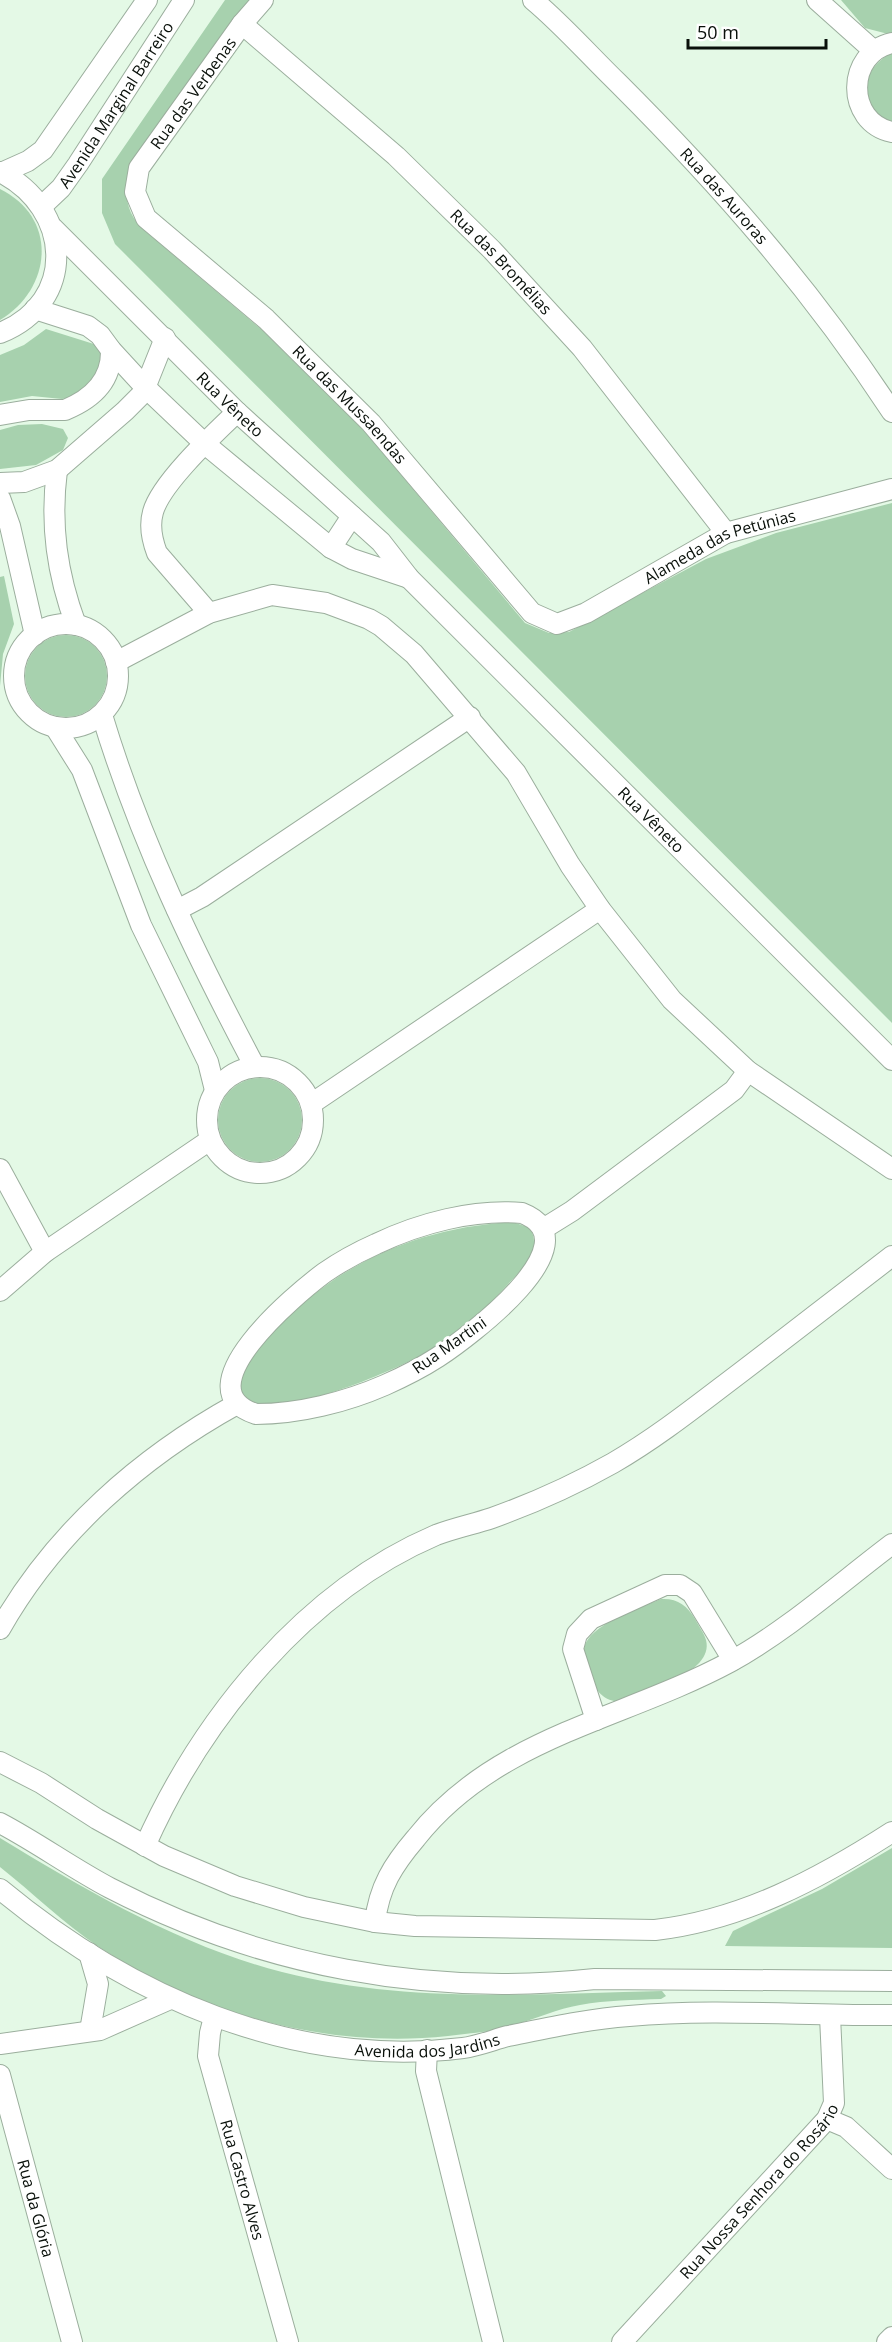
<svg xmlns="http://www.w3.org/2000/svg" width="892" height="2342" font-family="'Open Sans',sans-serif">
<style>
.green{fill:#a7d1ae}
.lines{fill:none;stroke-linecap:round;stroke-linejoin:round}
.minor-casing{stroke:#9bae9d;stroke-width:22}
.minor{stroke:#fff;stroke-width:20}
.labels{text-anchor:middle;dominant-baseline:central;stroke-width:6;stroke-linejoin:round;paint-order:stroke}
.street-label{font-size:16px;fill:#09100a;stroke:#fff}
</style>
<rect width="100%" height="100%" fill="#e4f9e6"/>
<g class="green">
<path d="M225 0H254L128 177C124 198 128 216 145 231L262 330 366 433 525 623 549 633 569 632 706 559 776 533 892 503V1023L115 244 102 213V179Z"/>
<path d="M841 0H892V35L865 28Z"/>
<path d="M892 53V122C855 109 860 68 892 53Z"/>
<path d="M0 189C59 218 52 289 0 320Z"/>
<path d="M46 329 97 345 101 349 103 376 73 397 62 399 32 396 0 402V355L24 345Z"/>
<path d="M42 424 63 429 68 438 63 450 36 465 0 469V430L18 425Z"/>
<path d="M4 576 14 624 3 654 0 686V577Z"/>
<circle cx="66" cy="676" r="41"/>
<circle cx="260" cy="1120" r="42"/>
<path d="M513 1222 530 1228C542 1250 525 1266 510 1282 487 1308 461 1331 431 1350 407 1365 235 1444 240 1380 241 1366 261 1346 270 1335 335 1264 418 1227 513 1222Z"/>
<path d="M661 1599C677 1598 687 1605 695 1619 698 1625 704 1633 706 1640 715 1674 642 1692 618 1702 601 1699 595 1690 591 1675 589 1668 584 1659 584 1652 583 1626 641 1608 661 1599Z"/>
<path d="M0 1838C87 1891 183 1947 282 1972 408 2004 535 1994 662 1991L666 1996 661 1999C634 2000 607 2000 580 2005 557 2009 537 2018 515 2025 494 2032 470 2033 448 2036 326 2049 200 2014 99 1947 63 1923 33 1893 0 1867Z"/>
<path d="M892 1848V1948L725 1946 733 1931 822 1889Z"/>
</g>
<g class="lines">
<g class="minor-casing">
<g id="minor">
<path id="s1" d="M263 0 242 24 139 168 135 192 146 218 266 319 371 423 532 613 557 624 586 613 726 533 892 489"/>
<path id="s2" d="M533 0C563 25 590 56 618 83 721 186 812 290 892 412"/>
<path d="M817 0 874 51"/>
<path id="s3" d="M242 24 396 156 492 250 582 348 726 533"/>
<path d="M892 43C846 53 845 122 892 132"/>
<path d="M0 172C72 208 78 302 0 333"/>
<path d="M1 173 28 161 43 150 147 0"/>
<path id="s4" d="M42 206 61 188 78 164 184 0"/>
<path id="s5" d="M53 228 237 412 381 542 409 578 892 1060"/>
<path d="M35 309 88 326 100 335 111 350 145 387 205 444 331 548 352 559 409 578"/>
<path d="M0 415 29 410H65C92 399 112 381 111 350"/>
<path d="M57 470C50 525 57 574 76 625"/>
<path d="M0 483 24 482 57 470 125 411 143 393 165 338"/>
<path d="M0 498 10 526 35 635"/>
<path d="M331 548 352 516"/>
<path d="M209 613 157 553C152 540 149 526 153 512 161 483 214 434 237 412"/>
<circle cx="66" cy="676" r="52"/>
<path d="M116 662 209 613 272 595 326 603 369 619 381 626 414 654 516 773 570 865 600 909 672 1000 748 1071 892 1169"/>
<path d="M102 715C139 838 195 954 255 1067"/>
<path d="M55 727 82 770 141 925 208 1062 215 1090"/>
<path d="M177 910 202 897 470 717"/>
<circle cx="260" cy="1120" r="53"/>
<path d="M311 1104 600 909"/>
<path d="M0 1169 45 1252"/>
<path d="M522 1213C597 1242 467 1338 438 1357 421 1368 403 1377 385 1385 346 1402 299 1414 256 1414 180 1390 296 1294 324 1273 340 1262 358 1252 376 1244 420 1223 473 1209 522 1213Z"/>
<path d="M543 1229 572 1211 734 1090 748 1071"/>
<path d="M0 1291 45 1252 210 1140"/>
<path d="M0 1629C55 1532 141 1457 237 1404"/>
<path d="M596 1720 573 1649 577 1634 591 1619 665 1585H680L692 1593 733 1660"/>
<path d="M0 1762 41 1783 97 1819 164 1856 235 1886 304 1907 375 1922 415 1926 655 1930C742 1920 819 1879 892 1832"/>
<path d="M0 1823C38 1843 72 1868 110 1888 261 1966 426 1997 595 1979L892 1981"/>
<path d="M145 1846C202 1718 305 1591 436 1535 454 1528 474 1524 492 1518 534 1503 574 1485 613 1463 658 1437 699 1404 740 1373 791 1334 841 1295 892 1256"/>
<path id="s6" d="M0 1889C129 1996 292 2069 463 2048 478 2046 493 2040 508 2036 548 2028 588 2019 629 2016 716 2008 804 2016 892 2015"/>
<path d="M375 1922C379 1887 393 1865 416 1838 496 1737 622 1720 730 1662 788 1630 839 1584 892 1544"/>
<path d="M89 1953 98 1984 90 2031"/>
<path id="s7" d="M214 2017 210 2033 208 2056 288 2342"/>
<path d="M0 2044 100 2030 170 1999"/>
<path d="M427 2050 426 2071 493 2342"/>
<path id="s8" d="M0 2075 72 2342"/>
<path d="M827 2119 846 2127 892 2169"/>
<path id="s9" d="M622 2342 827 2119 834 2103 830 2016"/>
<path d="M887 2342 892 2337"/>
</g>
</g>
<use href="#minor" class="minor"/>
</g>
<g class="labels">
<g class="street-label">
<text transform="translate(193 93) rotate(-54)">Rua das Verbenas</text>
<text stroke="none"><textPath href="#s4" startOffset="126">Avenida Marginal Barreiro</textPath></text>
<text stroke="none"><textPath href="#s2" startOffset="274">Rua das Auroras</textPath></text>
<text stroke="none"><textPath href="#s3" startOffset="352">Rua das Bromélias</textPath></text>
<text stroke="none"><textPath href="#s5" startOffset="250">Rua Vêneto</textPath></text>
<text stroke="none"><textPath href="#s1" startOffset="538">Rua das Mussaendas</textPath></text>
<text stroke="none"><textPath href="#s1" startOffset="1024">Alameda das Petúnias</textPath></text>
<text stroke="none"><textPath href="#s5" startOffset="842">Rua Vêneto</textPath></text>
<text transform="translate(449 1345) rotate(-35)">Rua Martini</text>
<text stroke="none"><textPath href="#s6" startOffset="468">Avenida dos Jardins</textPath></text>
<text stroke="none"><textPath href="#s7" startOffset="168">Rua Castro Alves</textPath></text>
<text stroke="none"><textPath href="#s9" startOffset="204">Rua Nossa Senhora do Rosário</textPath></text>
<text stroke="none"><textPath href="#s8" startOffset="138">Rua da Glória</textPath></text>
</g>
</g>
<path d="M688 39v9h138v-9" fill="none" stroke="#09100a" stroke-width="3"/>
<text x="697" y="39" font-size="18" fill="#09100a" stroke="#ffffff" stroke-width="4.5" paint-order="stroke">50 m</text>
</svg>
